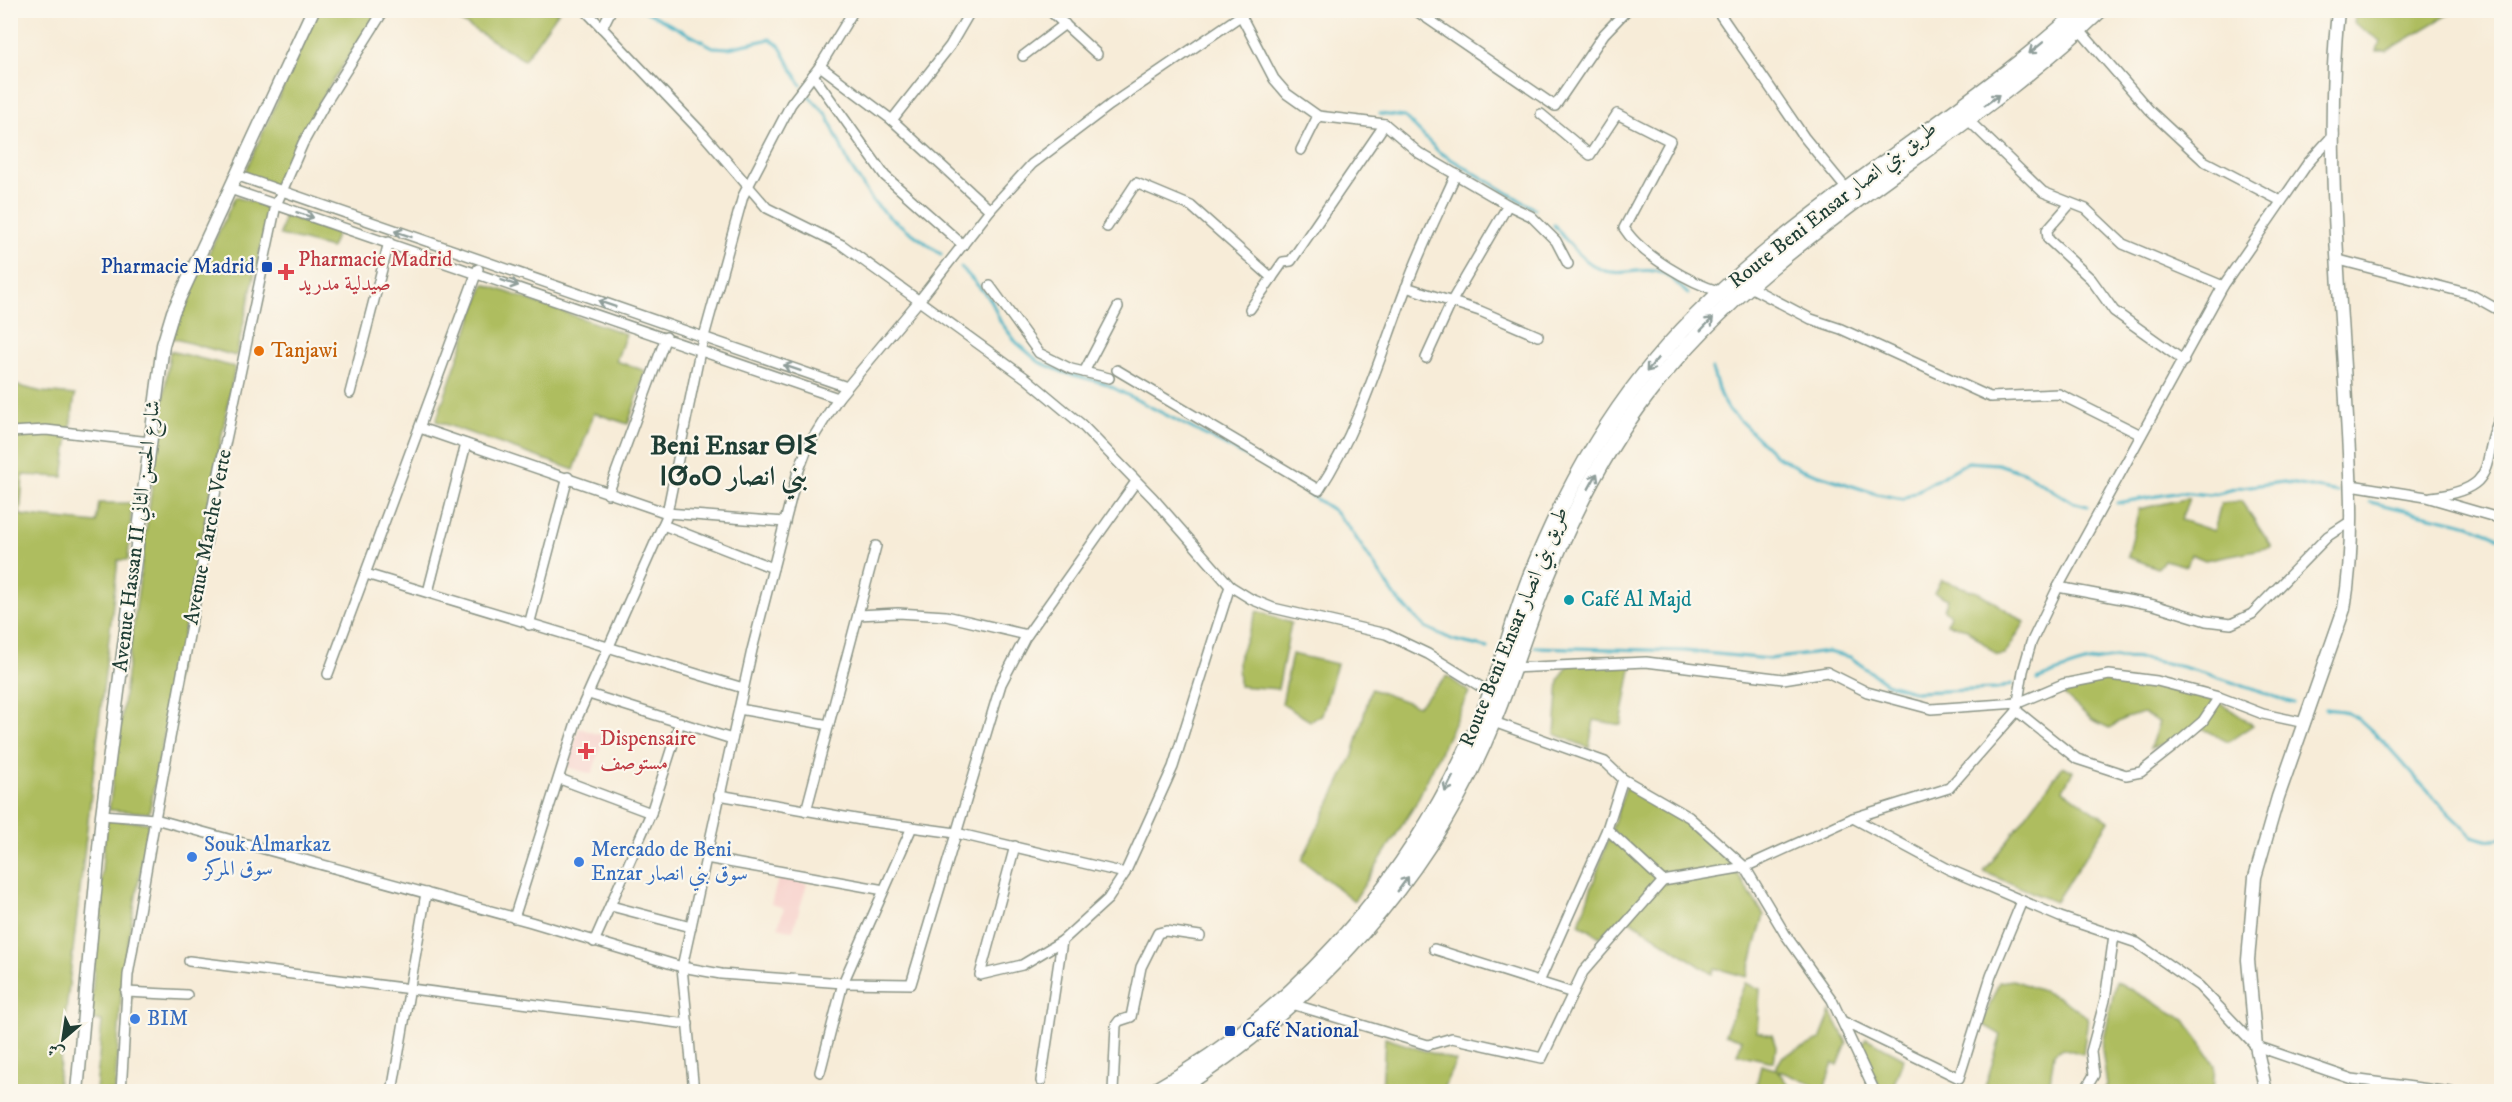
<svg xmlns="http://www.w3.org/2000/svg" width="2512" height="1102" font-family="'IM FELL DW Pica',Amiri,'Noto Sans Tifinagh',serif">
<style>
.built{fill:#f7d0cb}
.green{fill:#aebd5f;stroke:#667d4a;stroke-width:1.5}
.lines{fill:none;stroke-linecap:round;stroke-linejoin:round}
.stream{stroke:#46b2c4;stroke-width:3}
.minor-casing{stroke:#8b9486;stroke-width:12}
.tertiary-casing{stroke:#8b9486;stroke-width:15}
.trunk-casing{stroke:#8b9486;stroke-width:18}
.minor{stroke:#fff;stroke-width:9}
.tertiary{stroke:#fff;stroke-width:12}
.trunk{stroke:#fff;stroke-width:15}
.oneway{stroke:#8f9e9a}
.transit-dot{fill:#1a4fb4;stroke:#fbf7ec;stroke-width:2}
.health-dot{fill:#e0444e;stroke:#fbf7ec;stroke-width:2}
.food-dot{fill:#e8710a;stroke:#fbf7ec;stroke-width:2}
.culture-dot{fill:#0f9aa8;stroke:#fbf7ec;stroke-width:2}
.shop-dot{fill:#3f7fe0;stroke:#fbf7ec;stroke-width:2}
.labels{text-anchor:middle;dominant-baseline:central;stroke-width:4.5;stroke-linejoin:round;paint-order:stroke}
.street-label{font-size:21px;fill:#1f3d34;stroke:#fbf7ec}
.health-label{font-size:21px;fill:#be3a42;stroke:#fbf7ec;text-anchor:start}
.transit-label{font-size:21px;fill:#164399;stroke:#fbf7ec;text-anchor:end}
.food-label{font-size:21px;fill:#c56008;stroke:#fbf7ec;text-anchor:start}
.culture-label{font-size:21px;fill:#0d838f;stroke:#fbf7ec;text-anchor:start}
.shop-label{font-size:21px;fill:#366cbe;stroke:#fbf7ec;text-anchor:start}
.district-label{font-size:27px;font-weight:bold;fill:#1f3d34;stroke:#fbf7ec}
</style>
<rect width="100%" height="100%" fill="#fbf7ec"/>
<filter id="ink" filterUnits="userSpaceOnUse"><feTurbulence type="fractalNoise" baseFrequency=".0167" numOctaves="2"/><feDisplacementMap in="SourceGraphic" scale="12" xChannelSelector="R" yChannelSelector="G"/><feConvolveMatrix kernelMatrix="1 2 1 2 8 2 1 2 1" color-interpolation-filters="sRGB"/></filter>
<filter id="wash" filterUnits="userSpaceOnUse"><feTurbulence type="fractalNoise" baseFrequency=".008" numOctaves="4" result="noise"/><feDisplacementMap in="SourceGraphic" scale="24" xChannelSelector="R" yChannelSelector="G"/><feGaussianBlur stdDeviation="1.35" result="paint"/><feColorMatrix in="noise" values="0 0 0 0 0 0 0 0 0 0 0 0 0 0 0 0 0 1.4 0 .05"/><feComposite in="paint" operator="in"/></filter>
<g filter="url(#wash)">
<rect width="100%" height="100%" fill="#f7ecd8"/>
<g class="built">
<path d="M579 728 604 736 592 774 567 767Z"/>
<path d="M779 876 807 884 793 931 778 927 784 908 771 904Z"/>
</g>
<g class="green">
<path d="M318 11H378L318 104 277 187 244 174Z"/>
<path d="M460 11V10L559 11 524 60 455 18Z"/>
<path d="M2356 11V10L2454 11 2387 51H2377L2380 41 2354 23Z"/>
<path d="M235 197 270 207 236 356 172 338 180 315Z"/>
<path d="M284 215 337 233 331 248 280 235Z"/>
<path d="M484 284 626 334 616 361 646 371 628 424 594 413 574 470 436 421Z"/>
<path d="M170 351 235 367 149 813 109 810Z"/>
<path d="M11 384 42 392 75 395 63 477 23 475 20 515 96 523 99 503H132L128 560H118L57 1089 11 1085Z"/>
<path d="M2189 498 2181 520 2214 531 2221 503 2241 501 2272 547 2205 560 2191 554 2187 566 2164 560 2158 568 2128 557 2139 509Z"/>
<path d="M1941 580 1980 593 2025 622 2005 654 1997 655 1967 629 1947 624 1950 615 1944 610 1948 599 1934 593Z"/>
<path d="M1257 611 1291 623 1278 689 1239 686 1238 660Z"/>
<path d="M1292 654 1337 664 1322 715 1310 721 1282 704Z"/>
<path d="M1595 656 1633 658 1621 725 1594 720 1589 748 1555 734 1559 680 1568 665Z"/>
<path d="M1447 676 1469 692 1415 805 1354 901 1302 860 1353 755 1371 689 1418 706Z"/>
<path d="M2097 680 2141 682 2178 691 2202 690 2253 725 2228 742 2201 728 2177 742 2150 748 2159 722 2143 713 2126 718 2109 728 2091 719 2063 694Z"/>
<path d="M2063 766 2073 771 2063 790 2109 821 2055 902 1984 872Z"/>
<path d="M1626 787 1682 820 1730 863 1764 915 1747 977 1715 968 1712 974 1624 916 1600 937 1579 924Z"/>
<path d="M106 819 149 823 123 969 115 1091H96L102 1021 90 1019Z"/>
<path d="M2013 980 2058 997 2088 1017 2083 1054 2062 1048 2054 1054 2050 1081 2052 1091H1989L1985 1087 2001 1035 1982 1024 1999 982Z"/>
<path d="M2116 981 2185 1020 2215 1065 2213 1091H2103L2107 1086 2102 1049Z"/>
<path d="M1745 983 1760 989 1757 1032 1772 1035 1776 1047 1774 1062 1737 1054 1742 1040 1725 1034Z"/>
<path d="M1831 1012 1847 1043 1838 1065 1833 1063 1824 1089 1777 1070 1793 1091H1755L1761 1065 1775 1069 1783 1056 1820 1040Z"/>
<path d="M1385 1038 1456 1061 1442 1091H1382Z"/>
<path d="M1866 1038 1904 1058 1891 1091H1882L1860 1050Z"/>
</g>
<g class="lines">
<g class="stream">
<path d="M643 10 713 47 729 48 770 39 779 45 801 85"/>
<path d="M804 91 827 115 849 164 872 200 888 216 941 254"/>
<path d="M1380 114 1405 117 1439 152 1535 209"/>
<path d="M1554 225C1567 241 1580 259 1598 268 1618 279 1643 265 1663 273 1672 277 1680 287 1688 294"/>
<path d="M961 267 991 300 1000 321 1016 342 1039 362 1065 373 1104 383 1267 467 1333 510 1348 526 1397 599 1425 627 1453 640 1488 648"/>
<path d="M1712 369 1720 395 1729 410 1775 455 1801 469 1877 494 1903 499 1968 462 1998 464 2025 473 2072 502 2087 506"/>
<path d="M2370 502 2470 525 2502 538"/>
<path d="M2117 503 2181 492 2210 495 2242 487 2284 482 2338 492"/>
<path d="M1535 647 1685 651 1769 659 1828 652 1850 657 1886 683 1915 692 1997 689 2012 684"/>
<path d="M2037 680C2062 670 2089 659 2116 658 2172 656 2241 687 2294 703"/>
<path d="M2325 709 2343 711 2359 719 2383 741 2441 806 2472 836 2486 840 2502 838"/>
</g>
</g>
</g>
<g filter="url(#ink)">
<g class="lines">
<g class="minor-casing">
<g id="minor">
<path d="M585 10 703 134 767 208 842 245 1027 379 1081 424 1153 498 1230 586 1251 599 1273 608 1386 634 1428 654 1494 695"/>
<path d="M1049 10 1097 54"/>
<path d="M1238 10 1274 79 1287 94 1318 116 1385 124 1419 153 1508 205 1531 216 1556 241 1568 264"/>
<path d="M1415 10 1555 106 1604 34 1627 10"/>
<path d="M1717 10 1804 137 1849 192"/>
<path d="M2076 26 2149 110 2204 161 2281 201"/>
<path d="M602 28 611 10"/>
<path d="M1023 56 1065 24"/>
<path d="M820 66 892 120 990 210"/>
<path d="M813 75 885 176 963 245"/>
<path d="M1541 114 1590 155 1617 114 1670 141 1624 228C1641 255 1690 283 1721 292"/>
<path d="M1964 116 2043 192 2086 209 2123 244 2223 286"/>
<path d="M892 120 950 46 971 10"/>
<path d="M1301 150 1318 116"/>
<path d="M236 175 847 387"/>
<path d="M230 189 838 398"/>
<path d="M2070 204 2047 230 2048 239 2091 279 2114 311 2184 361"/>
<path d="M1107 227 1136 183 1191 206 1272 278"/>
<path d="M2339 260 2470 294 2502 312"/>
<path d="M1746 285 1811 319 1841 329 1990 397 2059 394 2141 435"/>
<path d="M990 286 1039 353 1071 369 1109 378"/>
<path d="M1406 287 1480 311 1538 336"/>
<path d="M1250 309 1283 262 1291 261 1385 124"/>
<path d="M1426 358 1453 299 1508 205"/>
<path d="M1117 370 1319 490C1359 429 1380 356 1406 288 1420 249 1439 212 1456 174"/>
<path d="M1084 372 1118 307"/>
<path d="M350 393 389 242"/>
<path d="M420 428 667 513 785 522"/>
<path d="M10 432 46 430 150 442"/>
<path d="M2351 485 2426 497 2502 519"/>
<path d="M608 494 666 337"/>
<path d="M2431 497C2505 488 2478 460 2502 413"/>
<path d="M663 525 773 568"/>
<path d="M366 574 743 688"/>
<path d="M2058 587 2154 605 2206 621 2231 624 2252 614 2328 536 2351 521"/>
<path d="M428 592 466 444"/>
<path d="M858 615 898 613 946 616 1027 635"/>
<path d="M529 625 568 477"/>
<path d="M1514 668 1646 662 1783 679 1827 672 1867 692 1931 709 2018 703 2063 684 2109 675 2157 681 2219 697 2263 714 2305 723"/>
<path d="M328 674 478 269"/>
<path d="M589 694 732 739"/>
<path d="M2017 708 2023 671 2031 643 2058 587 2223 286 2308 163 2334 134"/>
<path d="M739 709 829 725"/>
<path d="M1491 721 1605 762 1623 779 1689 817 1745 867 1785 934 1832 1000 1875 1092"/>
<path d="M560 779 651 813 680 722"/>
<path d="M719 795 867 821 956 833 1125 873"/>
<path d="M806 811 876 546"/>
<path d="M102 815 155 819 531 922 682 967 721 974 843 983 911 984 1001 684 1025 638 1135 483"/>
<path d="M1853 818 1948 869 2060 917 2137 943 2199 986 2256 1046 2352 1079 2451 1092"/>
<path d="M1607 829 1623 779"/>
<path d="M1015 846 980 975 1022 965 1062 941"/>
<path d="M706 858 884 890"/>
<path d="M611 906 691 927"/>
<path d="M514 918 578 716 666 518 700 351 743 196 791 104 820 66 854 10"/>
<path d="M594 942 651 813"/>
<path d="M1434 949 1573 993"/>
<path d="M189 961 688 1024"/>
<path d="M1539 982 1607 829 1663 881 1745 867 1853 818 1949 788 2017 711 2077 759 2126 775 2141 772 2174 746 2203 721 2219 697"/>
<path d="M126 992 187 995"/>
<path d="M1292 1004 1428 1045 1452 1038 1542 1058 1583 972 1663 881"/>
<path d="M1842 1021 1959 1078 1991 976 2022 901"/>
<path d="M820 1072 843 983 912 827"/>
<path d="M1041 1081 1062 941 1108 899 1125 873 1173 767 1230 586"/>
<path d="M121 1092 128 975 155 819 220 468 276 205 303 143 323 107 384 10"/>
<path d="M392 1092 426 893"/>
<path d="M694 1092 682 967 752 650 797 475 808 446 838 398 918 302 990 210 1032 164 1110 105 1249 10"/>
<path d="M1113 1092 1116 1025 1119 1021 1131 1017 1141 967 1158 933 1166 931 1200 936"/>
<path d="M2084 1092 2094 1075 2091 1052 2105 1000 2114 935"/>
</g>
</g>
<g class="tertiary-casing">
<g id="tertiary">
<path d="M77 1092 102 815 163 345 173 312 313 10"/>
<path d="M2266 1092 2256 1046 2248 960 2255 877 2278 797 2344 609C2356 540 2350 470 2346 401 2339 272 2325 140 2338 10"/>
</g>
</g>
<g class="trunk-casing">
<g id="trunk">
<path d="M1153 1092C1309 1005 1429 858 1492 691 1505 655 1515 616 1529 580 1558 507 1594 438 1643 376 1762 225 1941 139 2081 10"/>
<path d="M1174 1092C1315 1001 1430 879 1493 721 1509 683 1521 643 1536 604 1564 530 1600 455 1649 392 1771 233 1957 147 2100 10"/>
</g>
</g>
<use href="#minor" class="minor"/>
<use href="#tertiary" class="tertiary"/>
<use href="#trunk" class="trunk"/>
</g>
<defs><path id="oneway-shaft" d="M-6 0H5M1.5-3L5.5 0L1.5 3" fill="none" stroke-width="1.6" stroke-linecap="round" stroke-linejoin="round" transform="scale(1.5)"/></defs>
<g class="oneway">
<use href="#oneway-shaft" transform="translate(2036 48) rotate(141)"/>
<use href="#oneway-shaft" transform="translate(1992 100) rotate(-36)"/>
<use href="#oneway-shaft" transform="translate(305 215) rotate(18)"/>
<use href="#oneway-shaft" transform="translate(403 234) rotate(-161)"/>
<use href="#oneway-shaft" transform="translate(510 283) rotate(19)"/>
<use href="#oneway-shaft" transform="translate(607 304) rotate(-161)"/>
<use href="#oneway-shaft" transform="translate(1707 324) rotate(-46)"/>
<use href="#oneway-shaft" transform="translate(1652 365) rotate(129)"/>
<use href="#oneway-shaft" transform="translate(792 368) rotate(-161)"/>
<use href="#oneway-shaft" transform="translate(1593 481) rotate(-61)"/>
<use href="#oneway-shaft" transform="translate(1449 784) rotate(117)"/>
<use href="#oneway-shaft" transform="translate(1403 884) rotate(-54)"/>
</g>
</g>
<g class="transit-dot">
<rect x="261" y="261" width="12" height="12" rx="3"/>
<rect x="1224" y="1025" width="12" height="12" rx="3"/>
</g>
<g class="health-dot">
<path d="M283 263h6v6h6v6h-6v6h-6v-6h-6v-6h6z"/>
<path d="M583 742h6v6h6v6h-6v6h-6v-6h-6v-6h6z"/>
</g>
<circle class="food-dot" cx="259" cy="351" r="6"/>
<circle class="culture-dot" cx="1569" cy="600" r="6"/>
<g class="shop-dot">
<circle cx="192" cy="857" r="6"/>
<circle cx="579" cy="862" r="6"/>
<circle cx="135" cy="1019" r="6"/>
</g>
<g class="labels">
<g class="street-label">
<text transform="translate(1833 205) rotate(-38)">Route Beni Ensar طريق بني انصار</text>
<text transform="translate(137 536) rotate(-83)">Avenue Hassan II شارع الحسن الثاني</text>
<text transform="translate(208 537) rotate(-79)">Avenue Marche Verte</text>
<text transform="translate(1514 627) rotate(-68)">Route Beni Ensar طريق بني انصار</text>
</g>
<g class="health-label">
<text x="298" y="260">Pharmacie Madrid<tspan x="298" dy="24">صيدلية مدريد</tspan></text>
<text x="600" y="739">Dispensaire<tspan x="600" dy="24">مستوصف</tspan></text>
</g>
<g class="transit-label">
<text x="255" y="267">Pharmacie Madrid</text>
<text x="1242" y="1031" text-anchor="start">Café National</text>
</g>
<g class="food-label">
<text x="271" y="351">Tanjawi</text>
</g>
<g class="culture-label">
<text x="1581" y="600">Café Al Majd</text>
</g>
<g class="shop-label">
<text x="204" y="845">Souk Almarkaz<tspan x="204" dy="24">سوق المركز</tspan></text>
<text x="591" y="850">Mercado de Beni<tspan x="591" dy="24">Enzar سوق بني انصار</tspan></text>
<text x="147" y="1019">BIM</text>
</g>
<g class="district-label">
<text x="734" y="446">Beni Ensar ⴱⵏⵉ<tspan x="734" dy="31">ⵏⵚⴰⵔ بني انصار</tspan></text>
</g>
</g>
<rect width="2512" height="1102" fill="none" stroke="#fbf7ec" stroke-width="36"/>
<g transform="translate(63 1039) rotate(209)" stroke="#fbf7ec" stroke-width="4.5" paint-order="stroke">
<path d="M0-4.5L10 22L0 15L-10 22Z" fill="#1f3d34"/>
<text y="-9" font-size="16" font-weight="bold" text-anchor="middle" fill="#1f3d34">ش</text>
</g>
</svg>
